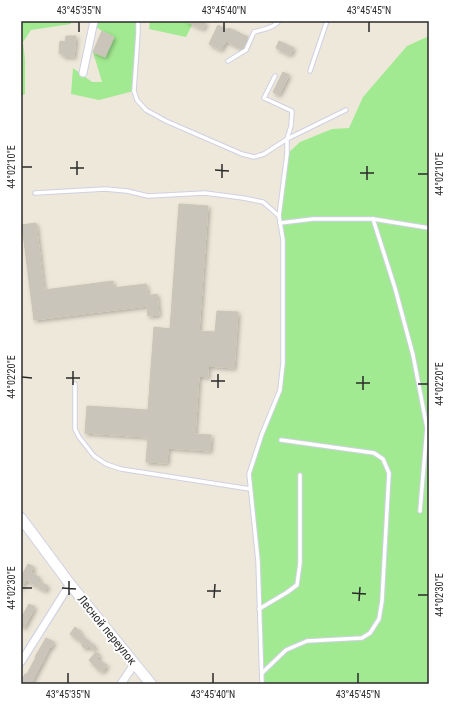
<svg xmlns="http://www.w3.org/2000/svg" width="450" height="705" font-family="'Roboto Condensed',sans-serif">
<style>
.green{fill:#a2ea91}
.building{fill:#c9c5ba;stroke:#c9c5b4;filter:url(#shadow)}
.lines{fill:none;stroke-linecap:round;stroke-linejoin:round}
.lane-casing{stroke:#cfd0e4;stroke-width:5.5}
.street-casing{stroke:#cfd0e4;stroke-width:9}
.secondary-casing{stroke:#cfd0e4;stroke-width:12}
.lane{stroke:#fff;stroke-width:3.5}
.street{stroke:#fff;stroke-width:7}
.secondary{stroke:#fff;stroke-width:10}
.ticks{fill:none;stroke:#2a2a2a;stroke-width:1.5}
.labels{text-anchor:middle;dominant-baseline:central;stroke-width:4;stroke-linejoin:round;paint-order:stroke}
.street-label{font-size:12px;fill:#2a2a2a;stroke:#fff}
.neatline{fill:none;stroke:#2a2a2a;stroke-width:1.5}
.ticks-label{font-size:10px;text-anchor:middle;fill:#2a2a2a}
</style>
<defs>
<filter id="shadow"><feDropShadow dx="2" dy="2" stdDeviation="2" flood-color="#0004"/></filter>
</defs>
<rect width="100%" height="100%" fill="#eee8da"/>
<g class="green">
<path d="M21 21H71V24L31 30 23 42 25 59V94L21 96Z"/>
<path d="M94 21H138L134 91 99 100 71 94 73 68 92 82H102L93 52 105 57 114 37 102 31 93 25Z"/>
<path d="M150 21H194L186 37 149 29Z"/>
<path d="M429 36V684H262L258 561 249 474 280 390 283 363V241L279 216 287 154 300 142 332 129 349 128 363 97 407 46Z"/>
</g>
<g class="building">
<path d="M185 21H202L206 23 203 29Z"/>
<path d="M218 25 227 30 229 28 248 37 243 48 242 49 226 41 221 50 209 44Z"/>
<path d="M102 31 114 37 105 57 93 52Z"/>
<path d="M66 36H76L74 57 63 56V54L59 53 60 41 65 42Z"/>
<path d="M279 41 294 48 290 55 276 48Z"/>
<path d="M283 72 289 75 279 95 273 92Z"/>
<path d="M179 204 208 206 199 331 215 332 217 311 238 312 234 368 208 366V377L199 376 195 434 211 435 210 451 168 448 167 463 146 462 148 437 85 433 87 406 148 410 154 327 170 329Z"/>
<path d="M36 223 44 290 113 281V288L146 284 148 296 157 294 159 315 148 316 147 306 34 320 22 225Z"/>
<path d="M28 564 34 567 31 572 40 578 38 581 48 586 45 591 26 580 21 589V577Z"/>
<path d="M29 604 35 607 24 628 21 626V618Z"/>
<path d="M75 627 81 632 80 634 96 647 94 650 88 646 86 649 82 646 83 643 70 634Z"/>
<path d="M46 638 54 642 51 648 50 647 31 684H24L21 682V681L25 674H27L36 657H35Z"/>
<path d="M96 652 100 655 97 659 107 665 103 672 96 668V667L89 660Z"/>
</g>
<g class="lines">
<g class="lane-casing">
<g id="lane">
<path d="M138 21V33L134 91 137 100 146 110 166 121 242 154 254 157 264 154 287 139 291 126 292 111 264 98 275 76"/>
<path d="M228 61 246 50 254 32C262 30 274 28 279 21"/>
<path d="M310 71 327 21"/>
<path d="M35 193 105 189 127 191 148 196 205 193 243 198 263 202 279 216 283 240V363L280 390 262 434 249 474 258 561 262 684"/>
<path d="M279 216 287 154V139L346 110"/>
<path d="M373 219 395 288 413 355 427 428 420 511"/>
<path d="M280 223 313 219H373L429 228"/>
<path d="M75 384V429L79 437 94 456 106 464 121 469 250 489"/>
<path d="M259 609 286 593 297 585 300 563V475"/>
<path d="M262 673 286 650 307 641 362 638 370 633 379 619 382 601 389 473 383 459 374 453 281 440"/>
</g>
</g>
<g class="street-casing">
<g id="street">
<path d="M83 73 94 21"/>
<path d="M21 662 70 584"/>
<path d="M121 684 135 663"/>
</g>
</g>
<g class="secondary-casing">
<path id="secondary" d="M21 518 70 584 151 684"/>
</g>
<use href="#lane" class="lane"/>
<use href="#street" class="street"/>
<use href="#secondary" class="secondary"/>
</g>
<path class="ticks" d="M79 32V22M224 32V22M369 32V22M22 167H32M70 168H84M215 170 229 171M360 173H374M418 174H428M77 175V161M222 178V164M367 180V166M22 377 32 378M66 378H80M211 381H225M356 383H370M418 384H428M73 385V371M218 388V374M363 390V376M22 588H32M62 588 76 589M207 591H221M352 593 366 594M69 595V581M418 595H428M214 598 215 584M359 601 360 587M68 683V673M213 683V673M358 683V673"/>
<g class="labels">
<g class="street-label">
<text transform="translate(107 630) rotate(51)">Лесной переулок</text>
</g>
</g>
<rect width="450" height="705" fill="none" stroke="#ffffff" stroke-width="44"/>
<rect x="22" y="22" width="406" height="661" class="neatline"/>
<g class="ticks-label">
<text x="79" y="14">43°45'35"N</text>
<text x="224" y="14">43°45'40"N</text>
<text x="369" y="14">43°45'45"N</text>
<text transform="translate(11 167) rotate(-90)" y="4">44°02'10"E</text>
<text transform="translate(439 174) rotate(-90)" y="4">44°02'10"E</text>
<text transform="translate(11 377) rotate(-90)" y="4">44°02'20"E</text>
<text transform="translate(439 384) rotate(-90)" y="4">44°02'20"E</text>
<text transform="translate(11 588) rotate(-90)" y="4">44°02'30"E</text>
<text transform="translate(439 595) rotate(-90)" y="4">44°02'30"E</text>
<text x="68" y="698">43°45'35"N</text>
<text x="213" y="698">43°45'40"N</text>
<text x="358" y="698">43°45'45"N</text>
</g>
</svg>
